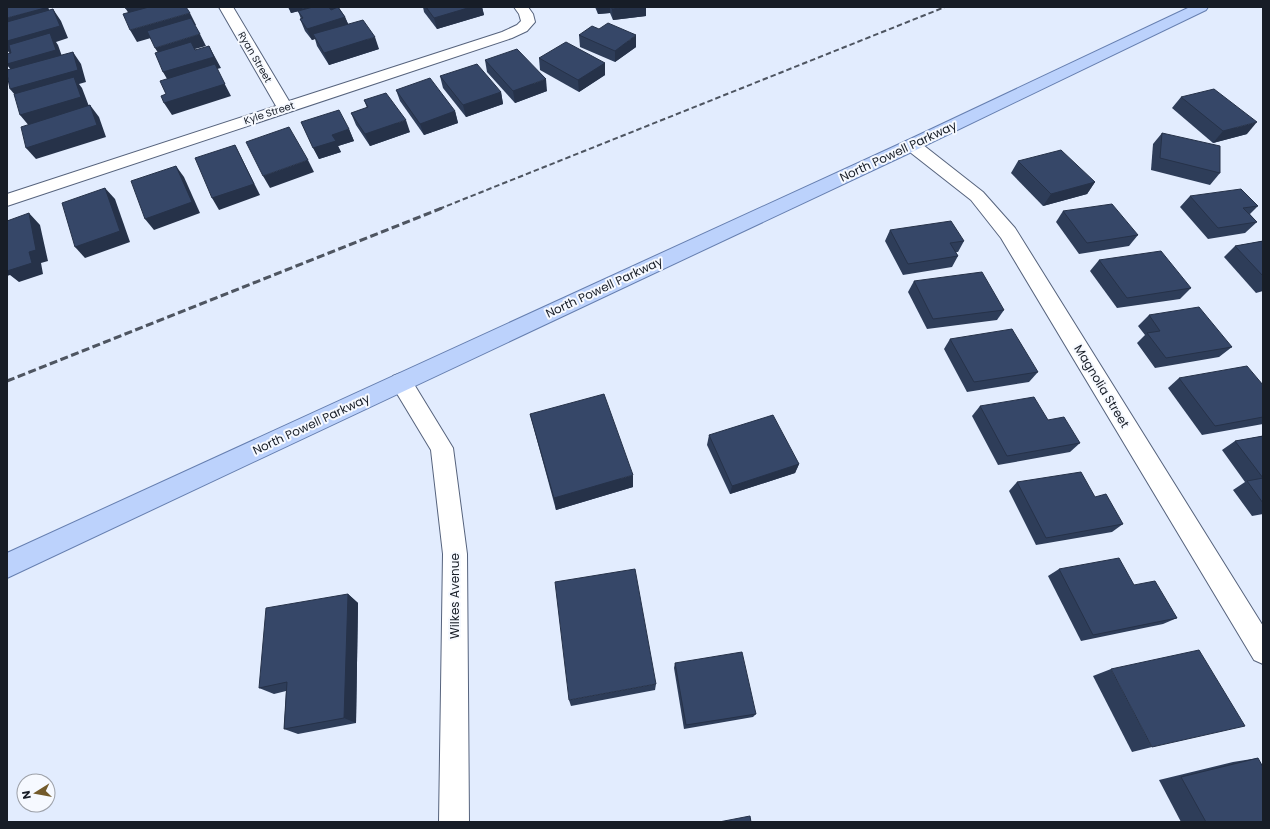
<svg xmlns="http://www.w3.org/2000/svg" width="1270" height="829" font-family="Poppins,sans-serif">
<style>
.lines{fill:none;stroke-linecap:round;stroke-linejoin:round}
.minor-casing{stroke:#56637d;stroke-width:2}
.primary-casing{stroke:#667fb0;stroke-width:2}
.minor{fill:#fff;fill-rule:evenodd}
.primary{fill:#bcd2fc;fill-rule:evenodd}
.rail-far1{stroke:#4e5561;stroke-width:2;stroke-dasharray:5.5 3;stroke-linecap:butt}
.rail{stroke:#4e5561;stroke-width:3;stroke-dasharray:8 3.5;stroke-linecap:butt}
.wall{fill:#2e3d59}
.shaded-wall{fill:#263249}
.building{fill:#364768;stroke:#263249}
.labels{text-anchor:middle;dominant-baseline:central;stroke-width:4;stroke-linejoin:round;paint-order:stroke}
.far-street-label{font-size:10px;fill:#171d27;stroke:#f6f9ff}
.street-label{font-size:12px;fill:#171d27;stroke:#f6f9ff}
</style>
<rect width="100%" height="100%" fill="#e2ecfe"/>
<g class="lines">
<g class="minor-casing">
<g id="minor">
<path d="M219 7H233L289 101 502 32 517 25 521 21 519 14 514 7H528L533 14 535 22 527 31 512 38 7 206V194L276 106Z"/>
<path d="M912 140 918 141 983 192 1015 228 1263 626V664L1254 660 1001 238 971 200 906 149 904 145 906 141Z"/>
<path d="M401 373 409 376 453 448 467 554 469 822H439L443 554 431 450 390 382 393 376Z"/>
</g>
</g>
<g class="primary-casing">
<path id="primary" d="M1190 7H1208L1206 10 918 149 7 578V553L906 141Z"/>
</g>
<use href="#minor" class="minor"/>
<use href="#primary" class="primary"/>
<path class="rail-far1" d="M439 209 945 7"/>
<path class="rail" d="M7 381 442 208"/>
</g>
<g class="wall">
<path d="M288 7H341L339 8 345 17 348 24 379 49 329 65 317 46 315 39 312 40 305 31 300 19H301L298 11 303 10 291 13Z"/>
<path d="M423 7H482L484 15 437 29 424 12Z"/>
<path d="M595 7H646V16L613 20 610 13 598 14Z"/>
<path d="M599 29 636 47 615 62 580 47 579 35Z"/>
<path d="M539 58 605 63V75L579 92 540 70Z"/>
<path d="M485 60 547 91 515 103 487 72Z"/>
<path d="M440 76 501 92 503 104 466 117 443 88Z"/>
<path d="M396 90 455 111 458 123 424 135 400 101Z"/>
<path d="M1181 97 1247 134 1213 143 1172 108Z"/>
<path d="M364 100 410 132 370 146 356 125 351 113 367 108Z"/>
<path d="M301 122 349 129 354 141 338 146 341 152 319 159Z"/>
<path d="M1162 133 1220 173 1210 185 1151 170 1153 144Z"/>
<path d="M1018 161 1095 182 1087 194 1043 206 1011 173Z"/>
<path d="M1190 196 1258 206 1250 214 1257 222 1245 233 1208 239 1180 207Z"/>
<path d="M1063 211 1138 235 1129 246 1079 254 1056 222Z"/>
<path d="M890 230 964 241 958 252H956L958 256 952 267 903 275 885 241Z"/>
<path d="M1263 241V291L1256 293 1224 257 1235 246Z"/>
<path d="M1099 260 1191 288 1180 299 1117 308 1090 271Z"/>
<path d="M914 281 1004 310 997 320 927 329 908 292Z"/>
<path d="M1149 315 1232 347 1219 357 1155 368 1137 343 1145 335 1138 326Z"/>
<path d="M950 339 1038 372 1029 382 967 392 944 349Z"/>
<path d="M1179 378 1263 385V424L1202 435 1168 388Z"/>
<path d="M980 406 1048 420 1080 443 1070 452 998 465 972 416Z"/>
<path d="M530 414 633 487 556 510Z"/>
<path d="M709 435 799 464 795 473 730 494 707 445Z"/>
<path d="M1263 436V514L1252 516 1233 490 1245 482 1222 450 1235 441Z"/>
<path d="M1017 482 1123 524 1112 532 1036 545 1009 491Z"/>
<path d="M1059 569 1134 585 1177 618 1163 624 1081 641 1048 576Z"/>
<path d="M348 594 358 603 356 723 298 734 284 729 286 691 274 694 259 688Z"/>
<path d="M675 663 756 714 753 717 684 729 674 668Z"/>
<path d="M1111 669 1152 747 1132 752 1093 676Z"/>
<path d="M656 684 655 690 571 706 569 700Z"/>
<path d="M1258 758 1263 822H1181L1159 780 1233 762Z"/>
</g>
<g class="shaded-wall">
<path d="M45 7H48L53 19 7 33V18Z"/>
<path d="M134 7H181L133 21 126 9Z"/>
<path d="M289 7H302L303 10 291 13Z"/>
<path d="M303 7H341L307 17Z"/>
<path d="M471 7H482L484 15 437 29 434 18Z"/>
<path d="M597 7H610V13L598 14Z"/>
<path d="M627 7H646V16L613 20 612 9Z"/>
<path d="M53 9 61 21 68 38 56 42 58 45 64 62 16 76 7 65 11 55 7 50V41Z"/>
<path d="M190 13 196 25 137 42 130 30Z"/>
<path d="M345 17 350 28 313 34 315 39 312 40 307 29Z"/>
<path d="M200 34 206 46 195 49 201 61 209 46 221 68 217 69 231 96 172 115 164 103 170 84 163 72 162 59 155 48Z"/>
<path d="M636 35V47L615 62V51Z"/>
<path d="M375 37 379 49 329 65 324 53Z"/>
<path d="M73 52 81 64 86 82 79 84 82 88 90 109 30 127 20 115V101L10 89Z"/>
<path d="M605 63V75L579 92 578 80Z"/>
<path d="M546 79 547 91 515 103 513 91Z"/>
<path d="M501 92 503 104 466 117 463 105Z"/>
<path d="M90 105 99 117 106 137 36 159 26 148Z"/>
<path d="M455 111 458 123 424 135 420 124Z"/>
<path d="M406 120 410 132 370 146 365 134Z"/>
<path d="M1257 122 1247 134 1213 143 1223 131Z"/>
<path d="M349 129 354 141 338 146 341 152 319 159 313 148 332 135Z"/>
<path d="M235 145 260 195 219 210 212 198Z"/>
<path d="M308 160 314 172 270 188 263 176Z"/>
<path d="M176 166 184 177 200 213 154 230 145 219Z"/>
<path d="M1095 182 1087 194 1043 206 1051 194Z"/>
<path d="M105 188 115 199 130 242 85 258 75 247Z"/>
<path d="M29 213 40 225 48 261 41 263 43 274 19 282 10 275 7 276V263L29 252Z"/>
<path d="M799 464 795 473 730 494 732 486Z"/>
<path d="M633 475V487L556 510 554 498Z"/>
<path d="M348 594 358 603 356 723 344 718Z"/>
</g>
<g class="building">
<path d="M7 7H45V8L7 18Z"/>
<path d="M125 7H134L126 9Z"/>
<path d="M149 7H186L190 13 130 30 123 14Z"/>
<path d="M313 7H329L331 10 338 7 345 17 307 29 300 19 303 18 298 11Z"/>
<path d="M426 7H471L434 18Z"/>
<path d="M612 7H627L612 9Z"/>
<path d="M53 9 60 26 7 41V22Z"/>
<path d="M191 18 200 34 155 48 147 31Z"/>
<path d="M363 20 375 37 324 53 313 34Z"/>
<path d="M608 23 636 35 615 51 579 35 592 26 599 29Z"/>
<path d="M50 33 56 50 7 64V54L11 53 9 45Z"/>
<path d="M191 42 195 50 209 46 214 57 163 72 155 53Z"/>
<path d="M566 42 605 63 578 80 539 58Z"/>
<path d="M517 49 546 79 513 91 485 60Z"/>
<path d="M73 52 78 70 10 89 7 74V70Z"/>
<path d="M215 64 225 84 164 103 161 96 166 94 160 81Z"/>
<path d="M477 64 501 92 463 105 440 76Z"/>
<path d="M74 77 81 97 20 115 14 94Z"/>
<path d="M430 78 455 111 420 124 396 90Z"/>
<path d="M1214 89 1257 122 1223 131 1181 97Z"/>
<path d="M386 93 406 120 365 134 351 113 368 107 364 100Z"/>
<path d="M90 105 97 125 26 148 21 127Z"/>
<path d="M339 110 349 129 332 135 336 141 313 148 301 122Z"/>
<path d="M289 127 308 160 263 176 246 142Z"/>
<path d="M1162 133 1220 146V173L1160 158Z"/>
<path d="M235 145 254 184 212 198 195 158Z"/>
<path d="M1061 150 1095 182 1051 194 1018 161Z"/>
<path d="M176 166 192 202 145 219 131 181Z"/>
<path d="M105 188 120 231 75 247 62 203Z"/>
<path d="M1241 189 1258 206 1243 208 1257 222 1218 228 1190 196Z"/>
<path d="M1112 204 1138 235 1087 243 1063 211Z"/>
<path d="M29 213 36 250 29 252 32 263 7 271V221Z"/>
<path d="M951 221 964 241 950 243 958 256 908 264 890 230Z"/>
<path d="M1263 241V276L1235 246Z"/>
<path d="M1161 251 1191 288 1127 298 1099 260Z"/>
<path d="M982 272 1004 310 933 319 914 281Z"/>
<path d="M1199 307 1232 347 1166 358 1147 333 1160 331 1149 315Z"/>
<path d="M1012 329 1038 372 974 382 950 339Z"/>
<path d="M1247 366 1263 385V417L1215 426 1179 378Z"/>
<path d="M604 394 633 475 554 498 530 414Z"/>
<path d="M1034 397 1048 420 1064 417 1080 443 1007 456 980 406Z"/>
<path d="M773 415 799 464 732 486 709 435Z"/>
<path d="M1263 436V503L1247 481 1263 478 1235 441Z"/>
<path d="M1081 472 1095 497 1106 494 1123 524 1046 538 1017 482Z"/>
<path d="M1119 558 1134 585 1155 581 1177 618 1093 635 1059 569Z"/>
<path d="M635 569 656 684 569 700 555 582Z"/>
<path d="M348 594 344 718 284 729 287 682 259 688 266 608Z"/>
<path d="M1199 650 1245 726 1152 747 1111 669Z"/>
<path d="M742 652 756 714 686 725 675 663Z"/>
<path d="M1258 758 1263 767V822H1206L1181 777Z"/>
<path d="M750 816 751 822H719Z"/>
</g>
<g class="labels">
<g class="far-street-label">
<text transform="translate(255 57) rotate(60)">Ryan Street</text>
<text transform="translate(269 113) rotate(-18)">Kyle Street</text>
</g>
<g class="street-label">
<text transform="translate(898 151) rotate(-25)">North Powell Parkway</text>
<text transform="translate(604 287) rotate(-25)">North Powell Parkway</text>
<text transform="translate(1102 386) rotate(59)">Magnolia Street</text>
<text transform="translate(311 424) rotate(-25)">North Powell Parkway</text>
<text transform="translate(454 596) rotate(-90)">Wilkes Avenue</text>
</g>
</g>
<rect width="1270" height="829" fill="none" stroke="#171d27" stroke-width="16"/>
<g transform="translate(36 793) rotate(259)"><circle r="19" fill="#f6f9ff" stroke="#9da1a9"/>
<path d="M0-3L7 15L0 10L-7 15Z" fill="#725a2b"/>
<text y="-6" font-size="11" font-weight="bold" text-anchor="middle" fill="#171d27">N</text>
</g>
</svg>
